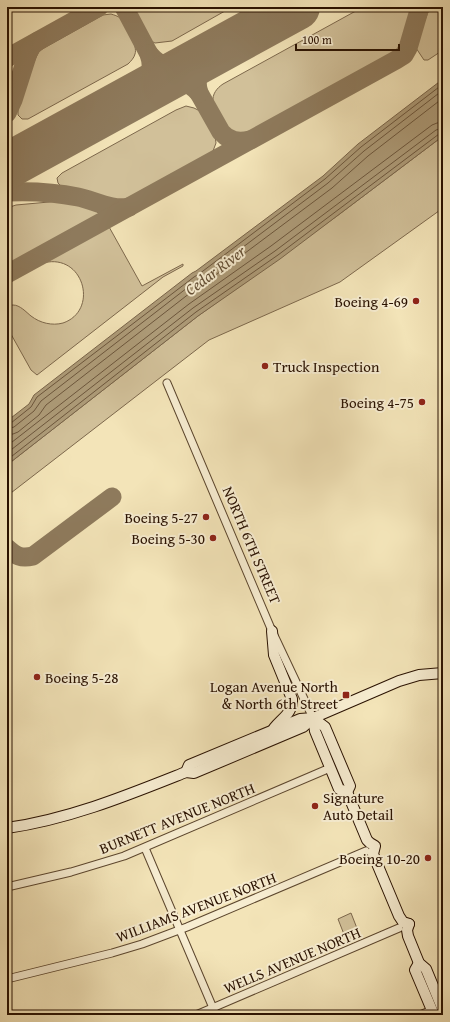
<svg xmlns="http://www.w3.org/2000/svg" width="450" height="1022" font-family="'Gentium Book Plus',serif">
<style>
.green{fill:#d1c099;stroke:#7d684c}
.water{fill:#ae9c79;stroke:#796449}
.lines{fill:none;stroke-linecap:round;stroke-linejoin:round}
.shore{stroke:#6c563c;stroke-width:1}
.taxiway{stroke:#8e7a5c;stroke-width:19}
.runway{stroke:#8e7a5c;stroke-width:46}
.street-casing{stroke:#5c462e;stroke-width:9}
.secondary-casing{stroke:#291100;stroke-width:12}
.street{stroke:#f7edd1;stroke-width:7}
.secondary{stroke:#f7edd1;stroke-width:10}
.poi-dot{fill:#8f2418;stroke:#f7edd1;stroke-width:1.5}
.labels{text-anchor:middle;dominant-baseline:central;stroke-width:4;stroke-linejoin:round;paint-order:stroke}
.poi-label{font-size:15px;fill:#291100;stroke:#f7edd1;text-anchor:end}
.street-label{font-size:15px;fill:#291100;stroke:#f7edd1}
.water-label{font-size:16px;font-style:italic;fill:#655036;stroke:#f7edd1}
</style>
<rect width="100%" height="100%" fill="#f3e4b8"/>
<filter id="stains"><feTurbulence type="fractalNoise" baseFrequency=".005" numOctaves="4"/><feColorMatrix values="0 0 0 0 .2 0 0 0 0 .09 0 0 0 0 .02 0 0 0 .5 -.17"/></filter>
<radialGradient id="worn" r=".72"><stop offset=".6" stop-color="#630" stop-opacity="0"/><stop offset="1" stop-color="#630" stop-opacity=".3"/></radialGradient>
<g class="green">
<path d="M135 7H232L172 41 155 43 149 40 135 14Z"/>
<path d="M363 7H413L399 51 393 57 249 135 240 139C235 137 230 135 227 130 223 126 213 107 213 102 212 94 217 88 223 84Z"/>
<path d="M430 7H443V50L428 60H424L416 48 417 41Z"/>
<path d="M111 14C114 15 118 16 120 18 126 23 138 46 135 54 134 58 131 61 128 64L28 119H22L18 115V108L34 62 39 51 46 47 103 15Z"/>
<path d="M186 106 194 108 202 112 215 136 216 143 213 151 210 157 139 197 129 201 117 203 85 193 63 188 58 183 57 178 62 173 176 110Z"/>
<path d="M443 136V208L340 282 209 340 7 496V465L198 316 337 216Z"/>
<path d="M60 201 94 209 99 214 94 220 7 268V208L16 205Z"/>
<path d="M108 225 142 286 183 264V266L163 277 37 375 31 370 7 327V306C8 306 12 305 13 305 20 305 26 312 31 316 40 323 52 326 63 323 98 311 85 257 48 262 45 262 42 264 39 265V263Z"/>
<path d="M351 913 360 936 347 942 338 919Z"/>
</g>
<path class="water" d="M443 79V136L280 259 198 316 7 465V421L29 404 34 395 192 273 196 271 323 176 358 144Z"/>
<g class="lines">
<g class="shore">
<path d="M7 424 11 423 31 407 37 397 194 277 199 274 325 179 361 147 443 84"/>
<path d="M7 429 14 427 34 411 41 401 196 281 202 278 328 183 364 151 443 90"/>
<path d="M7 435 13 434 18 432 39 415 46 405 199 286 205 283 332 188 368 156 443 98"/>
<path d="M7 446 189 304 271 246 432 125 437 123 443 122"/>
<path d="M7 453 193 308 275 251 436 130 443 128"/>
<path d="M7 460 196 312 278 255 439 134 443 133"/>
</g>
<g class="taxiway">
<path d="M124 7 149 54C156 74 146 85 132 97"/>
<path d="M149 54C163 70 173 69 193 65"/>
<path d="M211 55C199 67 194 76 199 93L221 132C229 141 238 143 250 140"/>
<path d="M7 58 99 7"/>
<path d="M159 83C175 79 188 80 199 93"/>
<path d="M7 113 13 100 28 53 32 46 38 41"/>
<path d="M7 192C31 191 54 192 78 197 93 200 113 211 129 207"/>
<path d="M7 274 396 60 404 55 408 48 420 7"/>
<path d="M7 548C16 556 21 559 33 556L112 497"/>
</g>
<path class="runway" d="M7 166 297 7"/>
<g class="street-casing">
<g id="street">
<path d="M167 383 272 631 313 718"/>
<path d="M145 848 216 1015"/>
<path d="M7 887 71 872 124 856 330 768"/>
<path d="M7 979 112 953 142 944 187 927 366 851"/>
<path d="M196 1015 399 928"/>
<path d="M420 1015 432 1010"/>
</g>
</g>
<g class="secondary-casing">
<g id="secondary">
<path d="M272 631 274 655 292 699C293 713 282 718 274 728"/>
<path d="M313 718 315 731 339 789 347 792 367 840 370 843 375 846 373 854 399 916 403 922 409 924"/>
<path d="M313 718 325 727 350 786 347 792"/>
<path d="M186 772 189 765 300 719 313 718 399 681 419 675 443 673"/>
<path d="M7 828C70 819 128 795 186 772L194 773 303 727 313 718"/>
<path d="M409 924 407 930 408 936 419 963 426 969 443 1010"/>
<path d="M419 963 415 970 434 1015"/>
</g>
</g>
<use href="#street" class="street"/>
<use href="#secondary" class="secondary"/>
</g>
<g class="poi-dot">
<circle cx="416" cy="301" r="4"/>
<circle cx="265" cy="366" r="4"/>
<circle cx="422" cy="402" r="4"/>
<circle cx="206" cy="517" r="4"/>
<circle cx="213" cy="538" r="4"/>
<circle cx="37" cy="677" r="4"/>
<rect x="342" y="691" width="8" height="8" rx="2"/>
<circle cx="315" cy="806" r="4"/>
<circle cx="428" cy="858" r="4"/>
</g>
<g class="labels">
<g class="poi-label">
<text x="408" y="301">Boeing 4-69</text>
<text x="273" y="366" text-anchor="start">Truck Inspection</text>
<text x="414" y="402">Boeing 4-75</text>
<text x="198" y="517">Boeing 5-27</text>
<text x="205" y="538">Boeing 5-30</text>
<text x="45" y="677" text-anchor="start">Boeing 5-28</text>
<text x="338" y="686">Logan Avenue North<tspan x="338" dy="17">&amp; North 6th Street</tspan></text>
<text x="323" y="797" text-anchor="start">Signature<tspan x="323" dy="17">Auto Detail</tspan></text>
<text x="420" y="858">Boeing 10-20</text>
</g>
<g class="street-label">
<text transform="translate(252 545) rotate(67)">NORTH 6TH STREET</text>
<text transform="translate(177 818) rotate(-22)">BURNETT AVENUE NORTH</text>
<text transform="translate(196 907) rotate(-21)">WILLIAMS AVENUE NORTH</text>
<text transform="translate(292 960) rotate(-23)">WELLS AVENUE NORTH</text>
</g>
<g class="water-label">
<text transform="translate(215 270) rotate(-37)">Cedar River</text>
</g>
</g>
<rect width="450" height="1022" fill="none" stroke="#f3e4b8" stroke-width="24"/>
<rect x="8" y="8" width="434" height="1006" fill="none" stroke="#291100" stroke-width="2"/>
<rect x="12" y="12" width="426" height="998" fill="none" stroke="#291100"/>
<path d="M296 44v6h103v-6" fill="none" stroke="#291100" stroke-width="2"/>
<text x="302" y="44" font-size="12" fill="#291100" stroke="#f7edd1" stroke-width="3" paint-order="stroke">100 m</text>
<rect width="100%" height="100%" filter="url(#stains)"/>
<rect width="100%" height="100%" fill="url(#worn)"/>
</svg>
